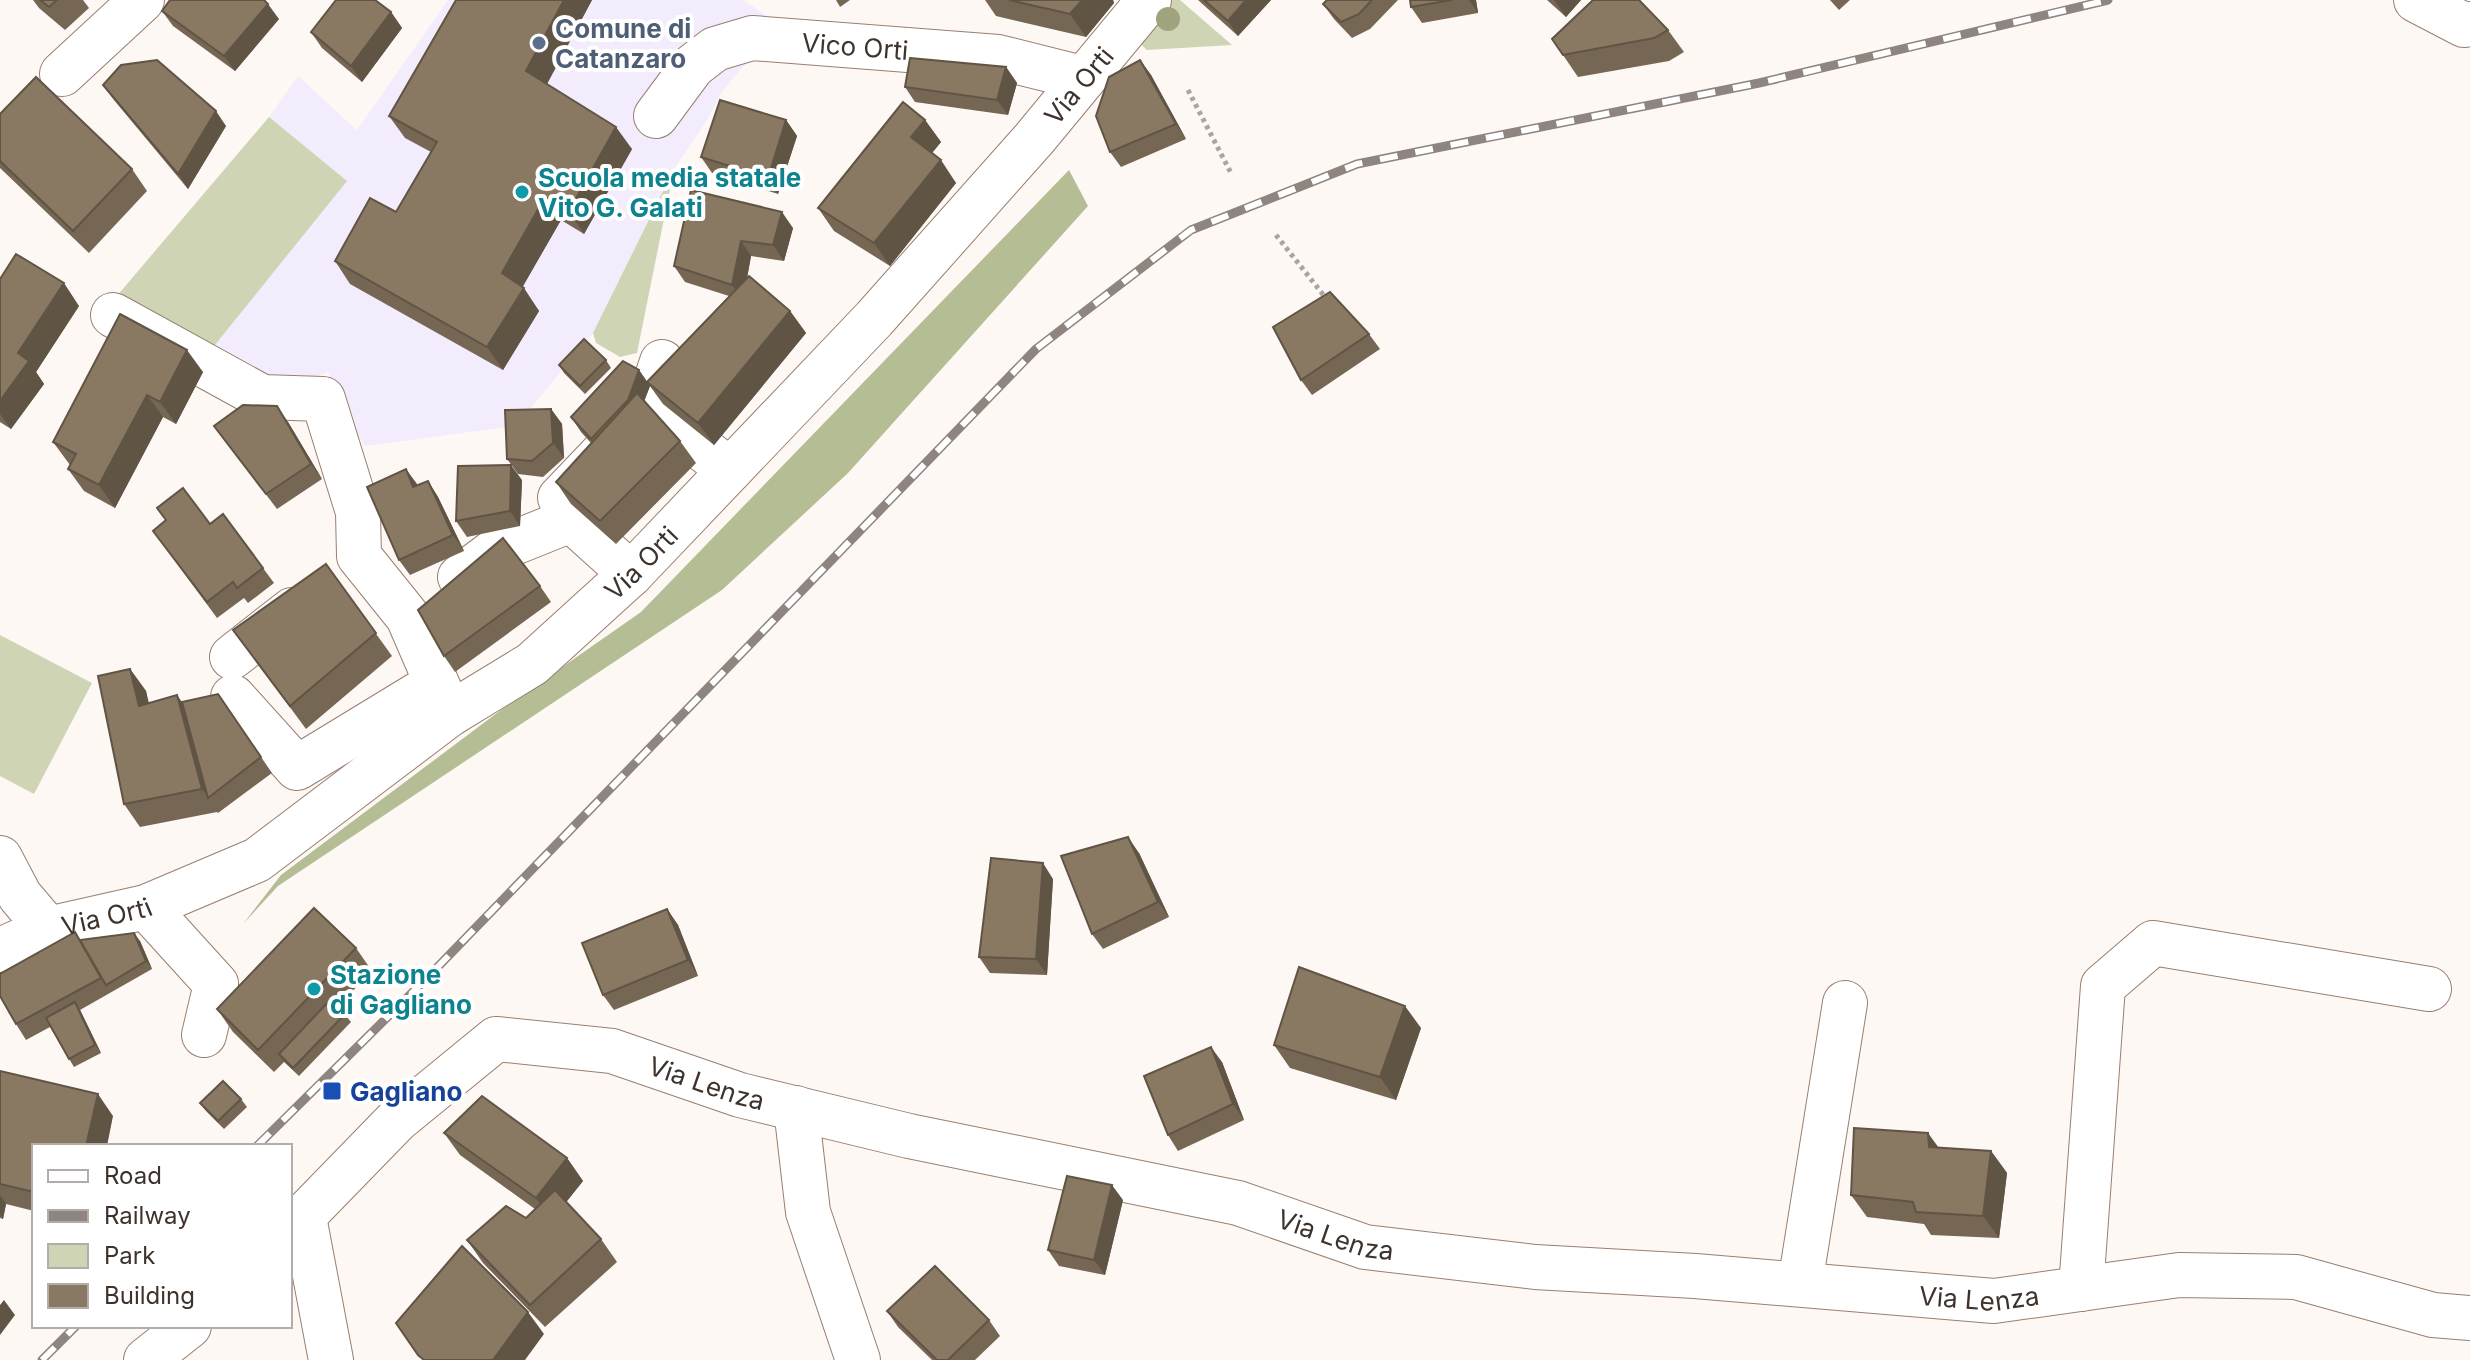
<svg xmlns="http://www.w3.org/2000/svg" width="2470" height="1360" font-family="Inter,sans-serif">
<style>
.education{fill:#f3ecfd}
.green{fill:#cfd5b4}
.forest{fill:#b5bd94}
.lines{fill:none;stroke-linecap:round;stroke-linejoin:round}
.minor-casing{stroke:#987f70;stroke-width:46}
.path{stroke:#aca49f;stroke-width:5;stroke-dasharray:4 4;stroke-linecap:butt}
.minor{stroke:#fff;stroke-width:44}
.rail-casing{stroke:#8e8580;stroke-width:9}
.rail{stroke:#fff;stroke-width:6;stroke-dasharray:18;stroke-linecap:butt}
.tree{fill:#a1a27e}
.wall{fill:#766754}
.shaded-wall{fill:#605445}
.building{fill:#897862;stroke:#605445;stroke-width:2}
.service-dot{fill:#5c6f8a;stroke:#fff;stroke-width:3}
.culture-dot{fill:#0f9aa8;stroke:#fff;stroke-width:3}
.transit-dot{fill:#1a4fb4;stroke:#fff;stroke-width:3}
.labels{text-anchor:middle;dominant-baseline:central;stroke-width:8;stroke-linejoin:round;paint-order:stroke}
.service-label{font-size:26px;font-weight:bold;fill:#4e5e75;stroke:#fff;text-anchor:start}
.street-label{font-size:26px;fill:#3e332c;stroke:#fff}
.culture-label{font-size:26px;font-weight:bold;fill:#0d838f;stroke:#fff;text-anchor:start}
.transit-label{font-size:26px;font-weight:bold;fill:#164399;stroke:#fff;text-anchor:start}
</style>
<rect width="100%" height="100%" fill="#fef8f5"/>
<path class="education" d="M448 0H743L769 17 762 50 742 68 721 93 706 122 674 169 593 333 516 426 365 446 345 415 328 372 262 397 116 297 269 117 298 76 357 130Z"/>
<g class="green">
<path d="M1149 0H1180L1232 45 1147 50 1124 28Z"/>
<path d="M269 117 347 181 206 356 116 297Z"/>
<path d="M674 169 637 353 620 357 596 343 593 333Z"/>
<path d="M0 635 92 683 34 794 0 776Z"/>
</g>
<path class="forest" d="M1069 170 1088 206 848 473 722 590 278 886 243 924 281 875 501 710 641 612Z"/>
<g class="lines">
<g class="minor-casing">
<g id="minor">
<path d="M2416 0 2464 25 2470 24"/>
<path d="M62 74 142 0"/>
<path id="s1" d="M656 116 693 66 715 49 752 38 998 57 1082 78"/>
<path d="M113 315 262 397 323 399 358 512 359 556 408 617 450 714"/>
<path d="M647 407 730 470"/>
<path d="M571 520 631 574"/>
<path d="M460 577 496 550 571 520 560 498 647 407 662 362"/>
<path d="M232 657 292 610"/>
<path d="M233 697 297 768 435 684"/>
<path d="M0 858 20 896 48 929"/>
<path d="M146 907 216 984 204 1035"/>
<path id="s2" d="M0 950 48 929 146 907 257 860 450 714 532 664 631 574 874 319 1034 139 1149 0"/>
<path d="M796 1108 808 1212 858 1360"/>
<path d="M304 1217 331 1360"/>
<path id="s3" d="M290 1230 397 1120 496 1039 612 1051 740 1095 909 1136 1238 1203 1365 1247 1535 1267 1695 1276 1994 1301 2179 1275 2296 1277 2433 1315 2470 1318"/>
<path d="M1800 1284 1845 1003"/>
<path d="M2081 1289 2103 986 2153 943 2429 989"/>
<path d="M146 1360 189 1326"/>
</g>
</g>
<g class="path">
<path d="M1188 90 1232 175"/>
<path d="M1276 235 1325 297"/>
</g>
<use href="#minor" class="minor"/>
<g class="rail-casing">
<g id="rail">
<path d="M257 1146 426 979 1036 349 1191 230 1357 164 1759 83 2108 0"/>
<path d="M42 1360 76 1326"/>
</g>
</g>
<use href="#rail" class="rail"/>
</g>
<circle class="tree" cx="1168" cy="19" r="12"/>
<g class="wall">
<path d="M33 0H83L89 8 65 30 39 8Z"/>
<path d="M456 0H592L547 84 632 149 584 234 561 220 522 287 539 311 503 370 350 284 335 261 396 212 431 152 405 138 389 116Z"/>
<path d="M836 0H850L840 7Z"/>
<path d="M985 0H1113L1114 3 1086 37 996 16Z"/>
<path d="M1198 0H1271L1238 36Z"/>
<path d="M1327 0H1398L1370 29 1352 38 1334 19 1323 4Z"/>
<path d="M1410 0H1476L1478 13 1422 23 1411 7Z"/>
<path d="M1547 0H1581L1566 17Z"/>
<path d="M1830 0H1850L1839 10Z"/>
<path d="M162 11 279 19 235 71 173 26Z"/>
<path d="M391 12 402 28 362 82 322 48 311 32Z"/>
<path d="M1668 30 1684 52 1669 61 1578 77 1552 39Z"/>
<path d="M1140 60 1151 75 1186 139 1121 167 1110 152Z"/>
<path d="M1006 67 1017 83 1008 115 915 102 905 87Z"/>
<path d="M103 85 226 126 188 189 114 100Z"/>
<path d="M0 114 132 169 147 191 89 253 0 168Z"/>
<path d="M786 120 797 136 778 194 712 173 701 157Z"/>
<path d="M925 120 941 142 932 153 956 183 890 266 834 231 818 208Z"/>
<path d="M691 190 793 228 784 261 751 256 747 278 790 311 806 333 714 445 663 404 647 382 729 296 685 282 674 266Z"/>
<path d="M0 279 79 306 36 372 44 384 11 429 0 422Z"/>
<path d="M120 314 203 372 176 424 163 417 115 508 84 491 68 469 70 465 53 442Z"/>
<path d="M1369 334 1380 349 1312 395 1301 380Z"/>
<path d="M606 360 611 368 585 394 564 373 559 365Z"/>
<path d="M639 370 650 386 644 401 680 441 696 463 616 544 571 504 556 482 591 443 581 432 571 417Z"/>
<path d="M551 409 562 424 564 458 543 477 518 474 507 459Z"/>
<path d="M288 422 322 479 277 509 214 426Z"/>
<path d="M522 480 520 526 467 537 456 521Z"/>
<path d="M428 481 438 497 464 551 410 575 399 560 417 485Z"/>
<path d="M210 524 263 568 274 583 248 603 244 598 217 618 153 531Z"/>
<path d="M326 564 392 656 306 729 233 630Z"/>
<path d="M540 586 551 602 455 672 444 656Z"/>
<path d="M130 669 146 691 148 703 182 702 218 694 272 773 218 813 217 812 140 827 124 804Z"/>
<path d="M1139 853 1169 917 1103 949 1092 934Z"/>
<path d="M1053 879 1047 975 990 973 979 957Z"/>
<path d="M667 909 678 925 698 976 614 1010 603 995Z"/>
<path d="M75 932 80 940 140 941 152 969 80 1010 101 1053 74 1067 50 1027 26 1040 16 1024Z"/>
<path d="M356 948 372 971 338 1006 351 1022 299 1076 284 1062 274 1072 233 1032 217 1009Z"/>
<path d="M1421 1028 1396 1100 1290 1068 1274 1045Z"/>
<path d="M1222 1062 1244 1120 1178 1151 1168 1135Z"/>
<path d="M0 1071 113 1116 34 1146V1211L6 1204 3 1219 0 1218Z"/>
<path d="M241 1099 247 1107 224 1129 206 1111 200 1103Z"/>
<path d="M444 1133 567 1158 583 1181 566 1202 601 1239 617 1262 545 1327 483 1263 467 1240 526 1218 535 1209 460 1155Z"/>
<path d="M1939 1148 1991 1151 2007 1173 1999 1238 1931 1235 1924 1224 1867 1217 1851 1195Z"/>
<path d="M1123 1200 1105 1275 1059 1266 1048 1250Z"/>
<path d="M887 1311 989 1320 1000 1336 975 1360H932L898 1327Z"/>
</g>
<g class="shaded-wall">
<path d="M564 0H592L542 93 526 71Z"/>
<path d="M1082 0H1113L1114 3 1086 37 1070 14Z"/>
<path d="M1246 0H1271L1238 36 1228 21Z"/>
<path d="M1469 0H1476L1478 13Z"/>
<path d="M1554 0H1581L1566 17Z"/>
<path d="M268 4 279 19 235 71 224 56Z"/>
<path d="M391 12 402 28 362 82 351 66Z"/>
<path d="M1140 60 1151 75 1186 139 1176 124Z"/>
<path d="M1006 67 1017 83 1008 115 997 100Z"/>
<path d="M216 111 226 126 188 189 178 174Z"/>
<path d="M786 120 797 136 778 194 768 178Z"/>
<path d="M925 120 941 142 927 159 911 137Z"/>
<path d="M616 127 632 149 584 234 569 211Z"/>
<path d="M941 160 956 183 890 266 874 243Z"/>
<path d="M545 197 561 220 518 295 502 273Z"/>
<path d="M782 212 793 228 784 261 773 245Z"/>
<path d="M741 241 751 256 743 301 732 285Z"/>
<path d="M64 283 79 306 36 372 44 384 11 429 0 414V401L18 353Z"/>
<path d="M524 288 539 311 503 370 487 347Z"/>
<path d="M790 311 806 333 714 445 698 423Z"/>
<path d="M187 350 203 372 176 424 160 402Z"/>
<path d="M639 370 650 386 639 415 628 400Z"/>
<path d="M147 395 163 417 115 508 99 485Z"/>
<path d="M277 406 288 422 322 479 311 464Z"/>
<path d="M551 409 562 424 564 458 553 443Z"/>
<path d="M511 465 522 480 520 526 510 511Z"/>
<path d="M406 469 417 484 424 502 413 487Z"/>
<path d="M428 481 438 497 464 551 453 535Z"/>
<path d="M130 669 146 691 155 728 139 706Z"/>
<path d="M177 695 193 718 208 797 202 789Z"/>
<path d="M1128 837 1139 853 1169 917 1158 902Z"/>
<path d="M1043 863 1053 879 1047 975 1036 959Z"/>
<path d="M667 909 678 925 698 976 688 960Z"/>
<path d="M134 933 140 941 152 969 146 961Z"/>
<path d="M75 1002 80 1010 101 1053 95 1045Z"/>
<path d="M1405 1006 1421 1028 1396 1100 1380 1077Z"/>
<path d="M1211 1047 1222 1062 1244 1120 1233 1104Z"/>
<path d="M98 1094 113 1116 107 1146H86Z"/>
<path d="M1928 1133 1944 1155 1929 1147Z"/>
<path d="M1991 1151 2007 1173 1999 1238 1983 1216Z"/>
<path d="M567 1158 583 1181 552 1220 536 1198Z"/>
<path d="M1112 1185 1123 1200 1105 1275 1094 1260Z"/>
<path d="M0 1195 6 1204 3 1219 0 1215Z"/>
<path d="M4 1300 15 1315 0 1335V1305Z"/>
<path d="M528 1312 544 1334 525 1360H493Z"/>
</g>
<g class="building">
<path d="M40 0H57L49 7Z"/>
<path d="M170 0H264L268 4 224 56 162 11Z"/>
<path d="M336 0H375L391 12 351 66 311 32Z"/>
<path d="M456 0H564L526 71 616 127 569 211 545 197 502 273 524 288 487 347 335 261 370 198 396 212 437 142 389 116Z"/>
<path d="M1009 0H1082L1070 14Z"/>
<path d="M1204 0H1246L1228 21Z"/>
<path d="M1327 0H1372L1359 14 1341 22 1323 4Z"/>
<path d="M1410 0H1452L1411 7Z"/>
<path d="M1593 0H1639L1668 30 1654 38 1563 55 1552 39Z"/>
<path d="M910 58 1006 67 997 100 905 87Z"/>
<path d="M157 60 216 111 178 174 103 85 121 65Z"/>
<path d="M1140 60 1176 124 1110 152 1096 116 1109 77Z"/>
<path d="M36 77 132 169 73 231 0 161V114Z"/>
<path d="M720 100 786 120 768 178 701 157Z"/>
<path d="M903 102 925 120 911 137 941 160 874 243 818 208Z"/>
<path d="M691 190 782 212 773 245 741 241 732 285 674 266Z"/>
<path d="M16 254 64 283 18 353 29 361 0 401V279Z"/>
<path d="M749 276 790 311 698 423 647 382Z"/>
<path d="M1330 292 1369 334 1301 380 1273 327Z"/>
<path d="M120 314 187 350 160 402 147 395 99 485 68 469 76 454 53 442Z"/>
<path d="M584 339 606 360 580 386 559 365Z"/>
<path d="M623 361 639 370 628 400 591 439 571 417Z"/>
<path d="M637 393 680 441 600 521 556 482Z"/>
<path d="M243 405 277 406 311 464 266 494 214 426Z"/>
<path d="M551 409 553 443 532 461 507 459 505 410Z"/>
<path d="M511 465 510 511 456 521 458 466Z"/>
<path d="M406 469 413 487 428 481 453 535 399 560 367 487Z"/>
<path d="M183 488 210 524 223 514 263 568 237 588 233 582 207 602 153 531 166 520 157 508Z"/>
<path d="M503 538 540 586 444 656 418 610Z"/>
<path d="M326 564 376 633 290 706 233 630Z"/>
<path d="M130 669 139 706 177 695 202 789 124 804 98 676Z"/>
<path d="M218 694 261 757 208 798 182 702Z"/>
<path d="M1128 837 1158 902 1092 934 1061 856Z"/>
<path d="M991 858 1043 863 1036 959 979 957Z"/>
<path d="M314 908 356 948 258 1050 217 1009Z"/>
<path d="M667 909 688 960 603 995 582 943Z"/>
<path d="M75 932 101 978 16 1024 0 996V974Z"/>
<path d="M134 933 146 961 106 985 80 940Z"/>
<path d="M1299 967 1405 1006 1380 1077 1274 1045Z"/>
<path d="M331 999 345 1014 293 1068 279 1054Z"/>
<path d="M75 1002 95 1045 69 1059 46 1018Z"/>
<path d="M1211 1047 1233 1104 1168 1135 1144 1076Z"/>
<path d="M0 1071 98 1094 86 1146H34V1192L0 1184Z"/>
<path d="M223 1081 241 1099 218 1121 200 1103Z"/>
<path d="M482 1096 567 1158 536 1198 444 1133Z"/>
<path d="M1854 1128 1928 1133 1929 1147 1991 1151 1983 1216 1916 1212 1913 1202 1851 1195Z"/>
<path d="M1067 1176 1112 1185 1094 1260 1048 1250Z"/>
<path d="M555 1190 601 1239 530 1305 467 1240 506 1206 526 1218Z"/>
<path d="M462 1246 528 1312 493 1360H424L418 1355 396 1323Z"/>
<path d="M935 1266 989 1320 948 1360H937L887 1311Z"/>
</g>
<circle class="service-dot" cx="539" cy="43" r="8"/>
<g class="culture-dot">
<circle cx="522" cy="192" r="8"/>
<circle cx="314" cy="989" r="8"/>
</g>
<rect class="transit-dot" x="322" y="1081" width="20" height="20" rx="4"/>
<g class="labels">
<g class="service-label">
<text x="555" y="28">Comune di<tspan x="555" dy="30">Catanzaro</tspan></text>
</g>
<g class="street-label">
<text stroke="none"><textPath href="#s1" startOffset="232">Vico Orti</textPath></text>
<text stroke="none"><textPath href="#s2" startOffset="1408">Via Orti</textPath></text>
<text stroke="none"><textPath href="#s2" startOffset="760">Via Orti</textPath></text>
<text stroke="none"><textPath href="#s2" startOffset="112">Via Orti</textPath></text>
<text stroke="none"><textPath href="#s3" startOffset="498">Via Lenza</textPath></text>
<text stroke="none"><textPath href="#s3" startOffset="1146">Via Lenza</textPath></text>
<text stroke="none"><textPath href="#s3" startOffset="1794">Via Lenza</textPath></text>
</g>
<g class="culture-label">
<text x="538" y="177">Scuola media statale<tspan x="538" dy="30">Vito G. Galati</tspan></text>
<text x="330" y="974">Stazione<tspan x="330" dy="30">di Gagliano</tspan></text>
</g>
<g class="transit-label">
<text x="350" y="1091">Gagliano</text>
</g>
</g>
<rect x="32" y="1144" width="260" height="184" fill="#ffffff" stroke="#b2adab" stroke-width="2"/>
<rect x="48" y="1170" width="40" height="12" fill="#ffffff" stroke="#b2adab" stroke-width="2"/>
<text x="104" y="1184" font-size="24" fill="#3e332c">Road</text>
<rect x="48" y="1210" width="40" height="12" fill="#8e8580" stroke="#b2adab" stroke-width="2"/>
<text x="104" y="1224" font-size="24" fill="#3e332c">Railway</text>
<rect x="48" y="1244" width="40" height="24" fill="#cfd5b4" stroke="#b2adab" stroke-width="2"/>
<text x="104" y="1264" font-size="24" fill="#3e332c">Park</text>
<rect x="48" y="1284" width="40" height="24" fill="#897862" stroke="#b2adab" stroke-width="2"/>
<text x="104" y="1304" font-size="24" fill="#3e332c">Building</text>
</svg>
